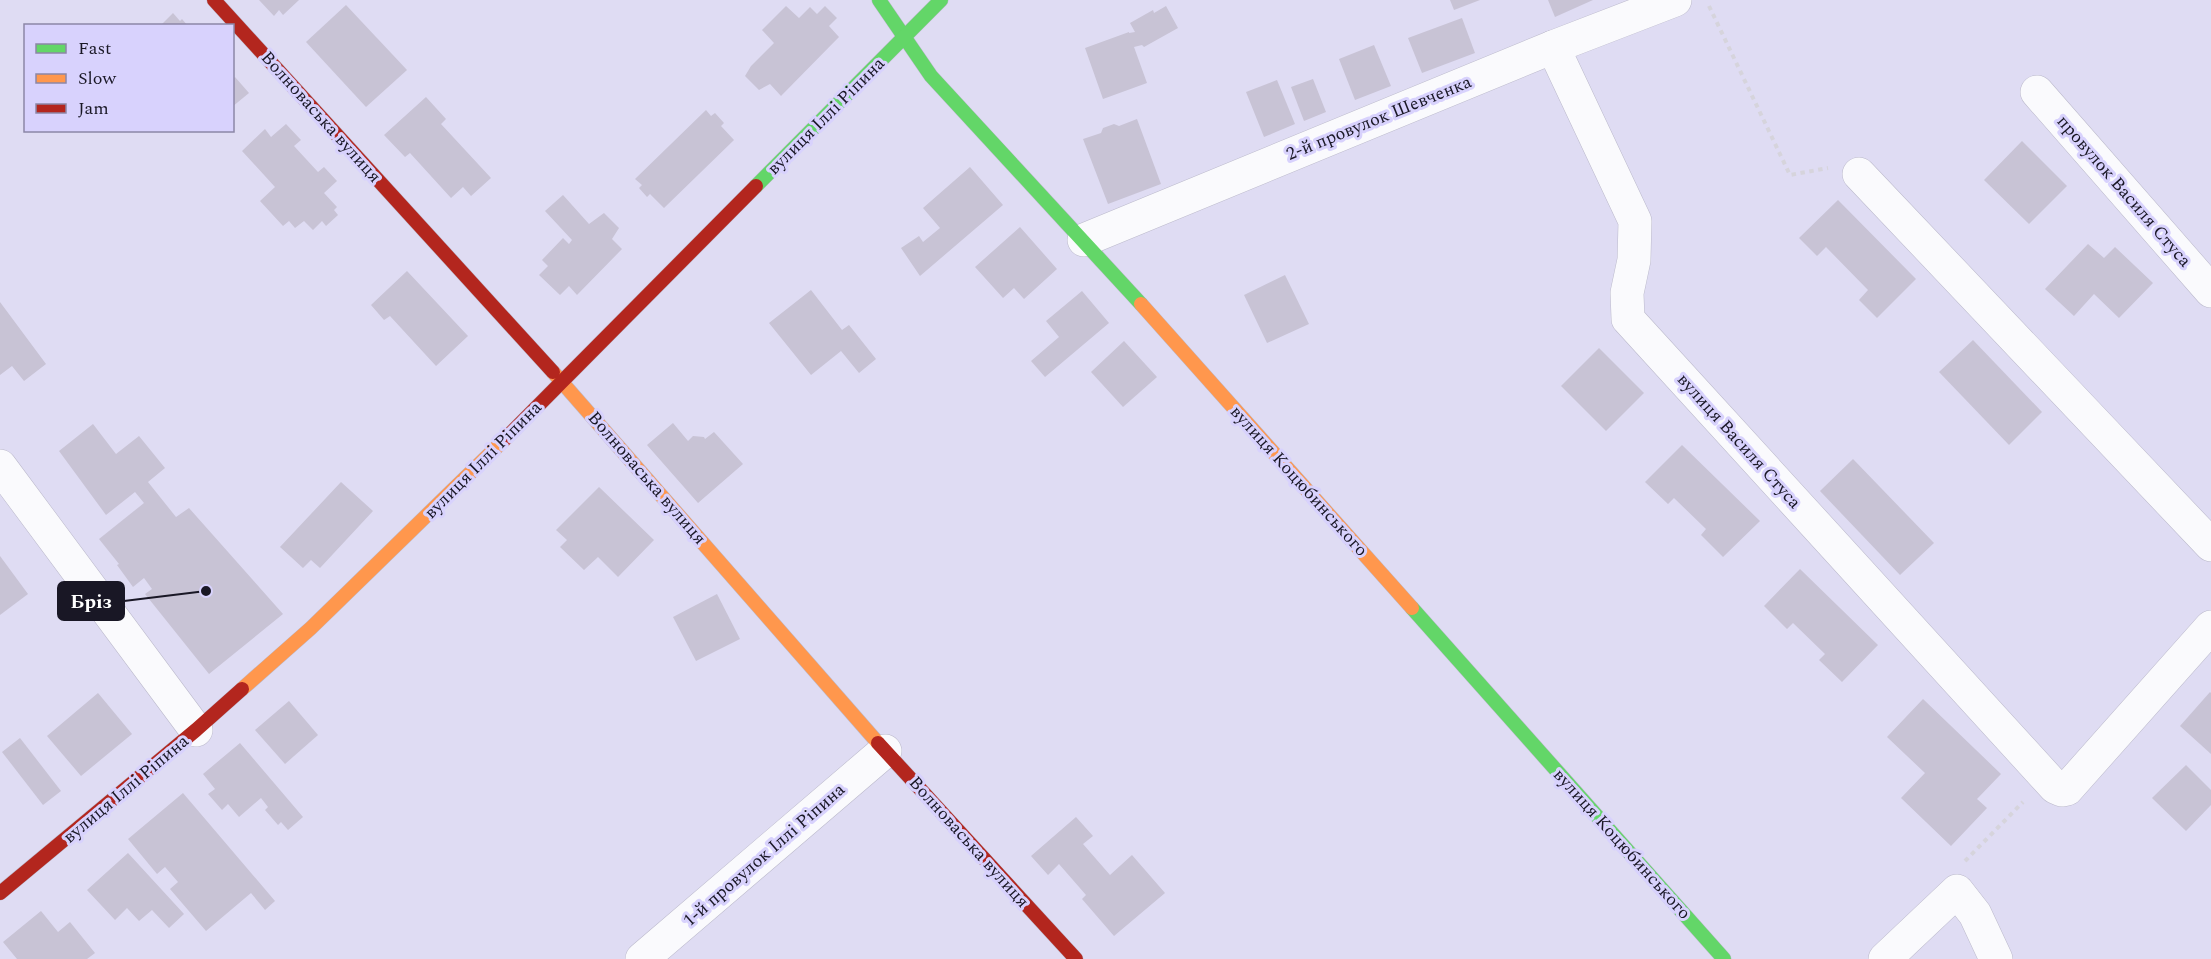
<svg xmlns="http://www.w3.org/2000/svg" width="2211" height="959" font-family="Spectral,serif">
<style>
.building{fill:#c8c3d5}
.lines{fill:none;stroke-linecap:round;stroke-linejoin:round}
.street-casing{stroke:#bbb9cb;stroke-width:34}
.fast-casing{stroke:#bbb9cb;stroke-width:15}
.slow-casing{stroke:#bbb9cb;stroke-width:15}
.jam-casing{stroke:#bbb9cb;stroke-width:15}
.path{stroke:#d6d4dc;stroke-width:4;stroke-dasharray:4.5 4.5;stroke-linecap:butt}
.street{stroke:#fafafd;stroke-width:33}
.fast{stroke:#63d668;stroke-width:14}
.slow{stroke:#ff974d;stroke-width:14}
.jam{stroke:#b3261e;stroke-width:14}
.labels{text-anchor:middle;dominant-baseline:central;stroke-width:6;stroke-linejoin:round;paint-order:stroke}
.street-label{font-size:18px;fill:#191725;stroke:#d8d2fd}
.leader{fill:none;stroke:#191725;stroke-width:2}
.callout-dot{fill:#191725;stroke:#d8d2fd;stroke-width:2}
.callout{fill:#191725;stroke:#191725;stroke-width:2}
.callout-label{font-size:20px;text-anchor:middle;font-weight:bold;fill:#fff}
</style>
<rect width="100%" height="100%" fill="#dfdcf3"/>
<g class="building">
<path d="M259 0H299L283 15 279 10 274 16Z"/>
<path d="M1450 0H1480L1454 10Z"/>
<path d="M1548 0H1593L1555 17Z"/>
<path d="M346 5 407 70 366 107 306 42Z"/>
<path d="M786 6 799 18 810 7 817 14 825 6 837 18 829 26 839 37 781 96 770 84 759 90 745 76 751 66 774 43 762 30Z"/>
<path d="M1166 6 1178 28 1144 47 1142 45 1134 47 1147 83 1103 99 1085 48 1129 32V33L1135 32 1130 23 1153 10 1154 13Z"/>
<path d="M173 13 180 21 182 19 188 26H160Z"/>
<path d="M1462 18 1475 53 1422 73 1408 38Z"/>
<path d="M1374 45 1391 86 1355 100 1339 59Z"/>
<path d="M235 77 249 93 232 107V80Z"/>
<path d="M1313 79 1326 112 1304 121 1291 87Z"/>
<path d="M1277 80 1295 124 1264 137 1246 92Z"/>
<path d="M426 97 446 119 441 124 491 178 471 196 463 187 451 198 410 153 405 157 384 135Z"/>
<path d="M706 110 711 116 715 113 724 123 721 126 734 140 664 208 650 194 647 197 639 188 642 185 635 179Z"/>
<path d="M1137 119 1161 184 1108 204 1083 139 1101 133 1103 128 1114 124 1119 126Z"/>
<path d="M286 124 301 140 294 146 318 172 324 167 337 181 324 193 337 207 334 210 338 215 326 226 322 221 313 230 304 221 295 228 289 221 283 226 260 201 275 187 242 151 265 129 271 137Z"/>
<path d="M2022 141 2067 186 2029 224 1984 180Z"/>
<path d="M970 167 1003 205 920 276 901 248 919 236 923 242 940 228 923 208Z"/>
<path d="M563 195 589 224 604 213 619 228 612 239 622 249 577 295 569 286 560 295 539 275 548 266 542 260 563 238 569 244 572 240 545 211Z"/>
<path d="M1838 200 1916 279 1877 318 1859 300 1868 290 1826 247 1817 256 1799 238Z"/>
<path d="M1020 227 1057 269 1024 299 1014 288 1003 298 975 267Z"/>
<path d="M2088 244 2104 258 2115 247 2153 283 2119 318 2094 294 2074 316 2045 289Z"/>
<path d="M407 271 468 336 436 366 390 316 384 320 371 305Z"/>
<path d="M1285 275 1309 324 1267 343 1244 295Z"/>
<path d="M811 290 842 330 849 325 876 359 859 373 841 351 811 375 769 323Z"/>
<path d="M1082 291 1109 323 1045 377 1031 361 1059 337 1046 321Z"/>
<path d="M0 302 46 364 24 381 12 366 0 375Z"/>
<path d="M1973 340 2042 412 2009 445 1939 372Z"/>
<path d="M1124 341 1157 377 1123 407 1091 372Z"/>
<path d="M1599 348 1644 393 1606 431 1561 386Z"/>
<path d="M673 423 688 441 693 436 704 437 705 439 714 432 743 464 698 503 647 445Z"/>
<path d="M93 424 116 454 139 436 165 468 148 482 176 517 189 508 283 614 209 674 145 594 152 589 144 578 133 587 117 565 119 564 99 539 144 503 135 492 106 515 59 451Z"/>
<path d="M1682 445 1760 521 1723 557 1701 535 1706 529 1674 498 1668 504 1645 482Z"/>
<path d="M1853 459 1934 543 1900 575 1820 491Z"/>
<path d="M341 482 373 511 320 568 311 560 303 568 280 547Z"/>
<path d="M599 487 654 540 618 577 598 557 584 570 560 547 567 540 556 530Z"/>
<path d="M0 556 28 594 0 615Z"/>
<path d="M1800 569 1878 645 1842 682 1819 660 1825 654 1793 623 1787 629 1764 606Z"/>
<path d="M717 594 740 639 696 661 673 617Z"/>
<path d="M2210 692 2211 693V754L2180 726Z"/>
<path d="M98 693 132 734 81 776 47 736Z"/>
<path d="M1923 699 2001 774 1977 799 1987 808 1951 846 1901 798 1925 773 1887 737Z"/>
<path d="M289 701 318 735 285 764 255 730Z"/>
<path d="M20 738 61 791 43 805 2 752Z"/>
<path d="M240 743 303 817 288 830 281 822 278 825 265 810 268 807 261 798 239 817 228 804 222 810 208 794 215 789 203 774Z"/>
<path d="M2186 765 2211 790V805L2186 831 2152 798Z"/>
<path d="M183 793 275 901 265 910 251 893 206 931 170 889 178 882 165 867 157 874 128 839Z"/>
<path d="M1076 817 1093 836 1083 844 1110 875 1132 855 1165 893 1114 936 1082 899 1086 895 1059 864 1048 875 1031 856Z"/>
<path d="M128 853 184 914 169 928 152 910 139 921 127 908 115 920 87 890Z"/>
<path d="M41 911 58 932 70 922 95 953 87 959H17L3 942Z"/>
</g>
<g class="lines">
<g class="street-casing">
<g id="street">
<path d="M1553 47 1635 221 1634 260 1627 293 1628 319 2055 787 2062 790 2067 789 2211 627"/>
<path d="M2037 92 2211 291"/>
<path d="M1859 174 2211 545"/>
<path d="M1084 240 1553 47 1675 0"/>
<path d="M0 466 196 730"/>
<path d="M642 959 885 751"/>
<path d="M1885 959 1957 891 1975 914 1996 959"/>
</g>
</g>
<g class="fast-casing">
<g id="fast">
<path d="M879 0 931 76 1141 304"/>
<path d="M756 186 941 0"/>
<path d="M1412 608 1724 959"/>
</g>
</g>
<g class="slow-casing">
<g id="slow">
<path d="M1141 304 1412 608"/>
<path d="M553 372 878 743"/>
<path d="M242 689 311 628 504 440"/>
</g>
</g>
<g class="jam-casing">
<g id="jam">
<path d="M214 0 553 372"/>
<path d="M504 440 756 186"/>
<path d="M878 743 1076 959"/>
<path d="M0 893 196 730 242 689"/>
</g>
</g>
<g class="path">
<path d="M1709 6 1790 175 1828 168"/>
<path d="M1965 861 2023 802"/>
</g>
<use href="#street" class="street"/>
<use href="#fast" class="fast"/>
<use href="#slow" class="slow"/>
<use href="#jam" class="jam"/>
</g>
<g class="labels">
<g class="street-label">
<text transform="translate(826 116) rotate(-45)">вулиця Іллі Ріпина</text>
<text transform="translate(321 117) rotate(48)">Волноваська вулиця</text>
<text transform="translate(1379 118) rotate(-22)">2-й провулок Шевченка</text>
<text transform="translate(2124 191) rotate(49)">провулок Василя Стуса</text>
<text transform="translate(1739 441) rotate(48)">вулиця Василя Стуса</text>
<text transform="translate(483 460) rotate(-45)">вулиця Іллі Ріпина</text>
<text transform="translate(647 478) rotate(49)">Волноваська вулиця</text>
<text transform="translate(1299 481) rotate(48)">вулиця Коцюбинського</text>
<text transform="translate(126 789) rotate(-40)">вулиця Іллі Ріпина</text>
<text transform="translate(969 842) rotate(48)">Волноваська вулиця</text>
<text transform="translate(1622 844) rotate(48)">вулиця Коцюбинського</text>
<text transform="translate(764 855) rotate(-41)">1-й провулок Іллі Ріпина</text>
</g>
</g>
<path class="leader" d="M206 591L124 601"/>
<circle class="callout-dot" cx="206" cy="591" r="6"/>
<rect class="callout" x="58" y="582" width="66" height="38" rx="6"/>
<g class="callout-label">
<text x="91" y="608">Бріз</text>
</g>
<rect x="24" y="24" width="210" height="108" fill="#d8d2fd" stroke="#8c87a7" stroke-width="1.5"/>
<rect x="36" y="44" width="30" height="9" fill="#63d668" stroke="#8c87a7" stroke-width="1.5"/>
<text x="78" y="54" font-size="18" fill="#191725">Fast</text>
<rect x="36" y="74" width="30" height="9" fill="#ff974d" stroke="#8c87a7" stroke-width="1.5"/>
<text x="78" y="84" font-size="18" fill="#191725">Slow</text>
<rect x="36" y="104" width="30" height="9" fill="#b3261e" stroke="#8c87a7" stroke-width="1.5"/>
<text x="78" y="114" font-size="18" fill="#191725">Jam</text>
</svg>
